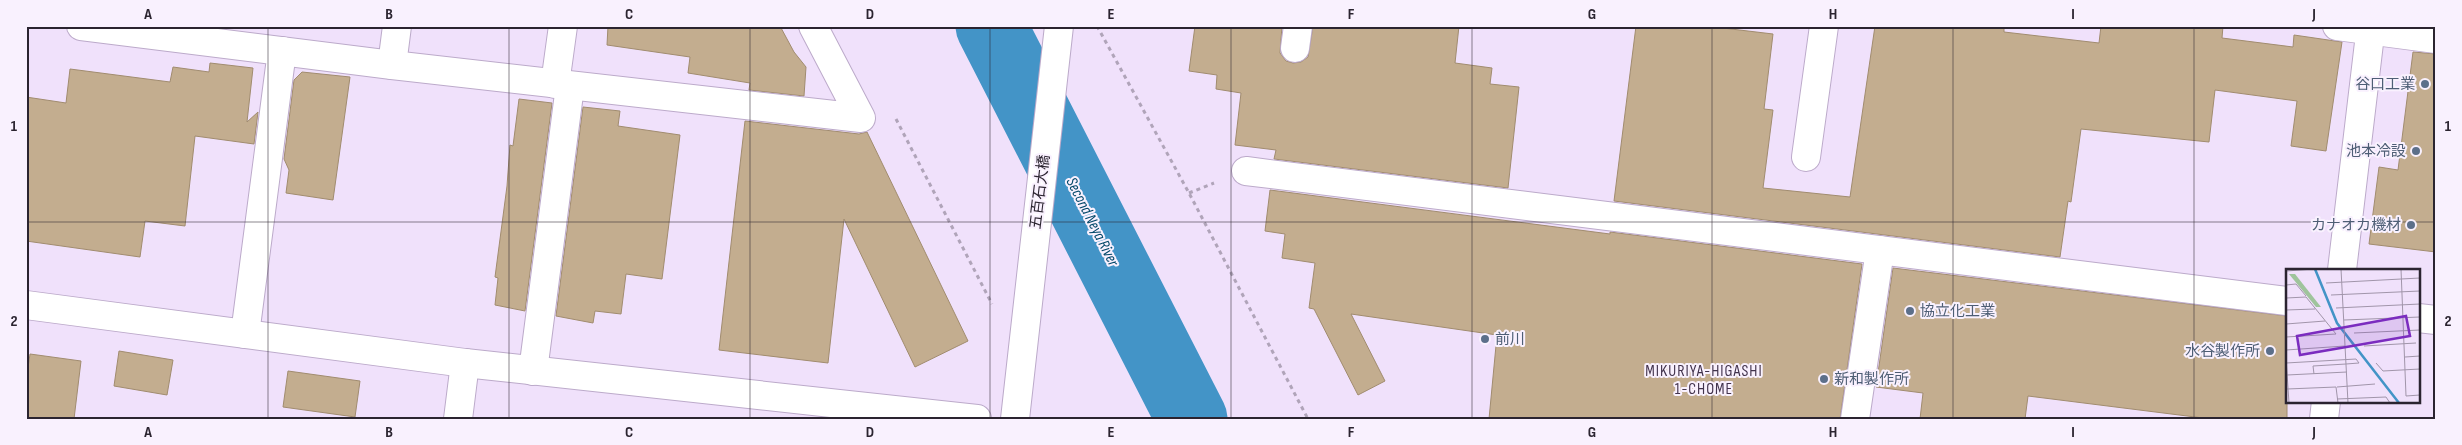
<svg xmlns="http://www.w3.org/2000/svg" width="2462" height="445" font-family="'Sofia Sans Condensed','Noto Sans JP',sans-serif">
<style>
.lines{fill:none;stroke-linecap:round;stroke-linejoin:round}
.river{stroke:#4394c7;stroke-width:71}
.building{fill:#c3ad8f;stroke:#a18c6f}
.minor-casing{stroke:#bcaaca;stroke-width:30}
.path{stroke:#b0a4b9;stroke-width:3;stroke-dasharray:4 4;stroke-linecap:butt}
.minor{stroke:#fff;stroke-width:28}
.grid{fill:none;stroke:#2b2430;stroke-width:1;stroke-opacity:0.55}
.service-dot{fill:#5c6f8a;stroke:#f9f1fe;stroke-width:2}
.labels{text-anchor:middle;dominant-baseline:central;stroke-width:4;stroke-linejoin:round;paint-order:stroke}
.service-label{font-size:15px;fill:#4e5e75;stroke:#f9f1fe;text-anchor:end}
.street-label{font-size:15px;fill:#2b2430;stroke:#f9f1fe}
.water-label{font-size:16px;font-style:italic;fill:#024769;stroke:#f9f1fe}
.neighbourhood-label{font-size:16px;letter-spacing:1px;fill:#42334d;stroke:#f9f1fe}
.inset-river{fill:none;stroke:#4394c7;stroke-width:2.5}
.inset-road{fill:none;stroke:#a195aa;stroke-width:1}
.view{fill:#7b2cbf;fill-opacity:0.15;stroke:#7b2cbf;stroke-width:2.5}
.inset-edge{fill:none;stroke:#2b2430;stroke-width:2.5}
.neatline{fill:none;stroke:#2b2430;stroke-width:2}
.grid-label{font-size:16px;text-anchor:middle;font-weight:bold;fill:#2b2430}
</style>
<rect width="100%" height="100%" fill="#f0e1fb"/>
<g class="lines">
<path class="river" d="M991 26 1192 419"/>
</g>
<g class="building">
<path d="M608 26H780L794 52 806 67 804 96 749 90 750 83 688 73 690 57 607 45Z"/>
<path d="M1195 26H1282L1280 53 1286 61 1293 63 1301 62 1308 57 1313 26H1459L1455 63 1492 68 1490 84 1519 87 1508 188 1274 159 1276 150 1235 145 1241 93 1216 89 1217 75 1189 71Z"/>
<path d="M1636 26H1706L1773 34 1764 109 1773 110 1763 188 1850 197 1875 26H2004V32L2099 43 2101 26H2223L2222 38 2293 47 2294 35 2342 42 2326 151 2291 146 2297 101 2215 90 2209 142 2081 129 2071 202 2068 201 2060 257 1614 201Z"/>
<path d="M2413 52 2436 54V252L2369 244 2379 167 2398 170Z"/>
<path d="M210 63 253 68 247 122 258 112 254 144 195 136 185 226 145 221 140 257 26 241V97L66 103 70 69 170 82 173 67 209 72Z"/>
<path d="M302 72 350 77 333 200 286 193 289 170 284 159 294 80Z"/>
<path d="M519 99 552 103 525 311 495 305 498 278 495 277 507 186 510 145 513 146Z"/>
<path d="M583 107 620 111 618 126 680 135 662 279 626 274 621 314 595 311 593 323 556 316Z"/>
<path d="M745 121 859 134 867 132 968 341 915 367 844 219 828 363 719 350Z"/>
<path d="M1270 190 1610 234V232L1862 264 1840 419H1489L1497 335 1351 314 1385 381 1358 395 1314 309 1309 308 1315 263 1282 258 1285 234 1265 231Z"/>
<path d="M1893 268 2287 316V419H2211L2028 396 2025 419H1920L1923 393 1876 387Z"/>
<path d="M119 351 173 360 167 395 114 386Z"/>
<path d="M30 354 81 361 74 419H26V382Z"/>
<path d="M288 371 360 381 355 417 283 407Z"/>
</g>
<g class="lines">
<g class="minor-casing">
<g id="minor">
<path d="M81 26 392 65 861 118 813 26"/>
<path d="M2337 26 2436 39"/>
<path d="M1295 48 1298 26"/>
<path d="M392 65 397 26"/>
<path d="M555 84 563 26"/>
<path d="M1806 157 1824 26"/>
<path d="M1246 171 2287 301"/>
<path d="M2342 270 2371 26"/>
<path d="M26 305 465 363 977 419"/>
<path d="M2418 318 2436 320"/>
<path d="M245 334 282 51"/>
<path d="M533 371 570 86"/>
<path d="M458 419 465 363"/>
<path d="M1015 419 1059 26"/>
<path d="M1855 419 1880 250"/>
<path d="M2324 419 2326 401"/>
</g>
</g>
<g class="path">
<path d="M1097 26 1189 193 1308 419"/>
<path d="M896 119 992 304"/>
<path d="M1189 193 1214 183"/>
</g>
<use href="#minor" class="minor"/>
</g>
<path class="grid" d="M268 26V419M509 26V419M750 26V419M990 26V419M1231 26V419M1472 26V419M1712 26V419M1953 26V419M2194 26V419M26 222H2436"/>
<g class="service-dot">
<circle cx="2425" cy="84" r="5"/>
<circle cx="2416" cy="151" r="5"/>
<circle cx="2411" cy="225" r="5"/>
<circle cx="1910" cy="311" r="5"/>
<circle cx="1485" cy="339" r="5"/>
<circle cx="2270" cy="351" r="5"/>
<circle cx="1824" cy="379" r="5"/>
</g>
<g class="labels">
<g class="service-label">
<text x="2415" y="84">谷口工業</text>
<text x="2406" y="151">池本冷設</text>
<text x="2401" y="225">カナオカ機材</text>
<text x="1920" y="311" text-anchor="start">協立化工業</text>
<text x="1495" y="339" text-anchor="start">前川</text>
<text x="2260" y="351">水谷製作所</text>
<text x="1834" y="379" text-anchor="start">新和製作所</text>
</g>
<g class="street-label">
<text transform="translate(1040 192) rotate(-83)">五百石大橋</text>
</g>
<g class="water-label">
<text transform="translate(1092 222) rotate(63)">Second Neya River</text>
</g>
<g class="neighbourhood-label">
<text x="1704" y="371">MIKURIYA-HIGASHI<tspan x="1704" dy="18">1-CHOME</tspan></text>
</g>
</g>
<g transform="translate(2286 269)">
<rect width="134" height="134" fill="#f0e1fb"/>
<path d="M3 5H9L35 38H30Z" fill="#9fc49c"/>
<path class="inset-river" d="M29 0 51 54 113 134"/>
<path class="inset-road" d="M55 0 62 134M115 0 120 127 134 126M0 2 28 0M40 14 134 9M0 16 10 15 20 27M45 26 134 22M0 29 20 28 50 65 0 68M50 39 134 35M0 41 29 40M58 51 134 48M0 55 39 52M68 64 134 61M78 77 130 74M0 81 59 77M119 88 134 87M0 89 3 134M0 94 70 90 73 94 60 95M90 94 97 102 134 100M28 105 27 97 60 95M1 106 61 103M51 118 89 115M1 120 50 118 52 134M51 130 100 128 104 134"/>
<path class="view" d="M120 47 124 67 14 86 11 67Z"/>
<rect width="134" height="134" class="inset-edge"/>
</g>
<rect width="2462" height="445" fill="none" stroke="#f9f1fe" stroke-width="55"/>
<rect x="28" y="28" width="2406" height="390" class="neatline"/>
<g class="grid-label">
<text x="148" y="19">A</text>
<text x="389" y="19">B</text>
<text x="629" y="19">C</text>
<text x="870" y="19">D</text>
<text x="1111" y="19">E</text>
<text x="1351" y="19">F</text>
<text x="1592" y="19">G</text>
<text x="1833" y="19">H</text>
<text x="2073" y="19">I</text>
<text x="2314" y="19">J</text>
<text x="14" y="131">1</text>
<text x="2448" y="131">1</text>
<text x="14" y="326">2</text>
<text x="2448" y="326">2</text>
<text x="148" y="437">A</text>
<text x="389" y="437">B</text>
<text x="629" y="437">C</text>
<text x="870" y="437">D</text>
<text x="1111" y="437">E</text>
<text x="1351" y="437">F</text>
<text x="1592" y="437">G</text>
<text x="1833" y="437">H</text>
<text x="2073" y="437">I</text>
<text x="2314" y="437">J</text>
</g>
</svg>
